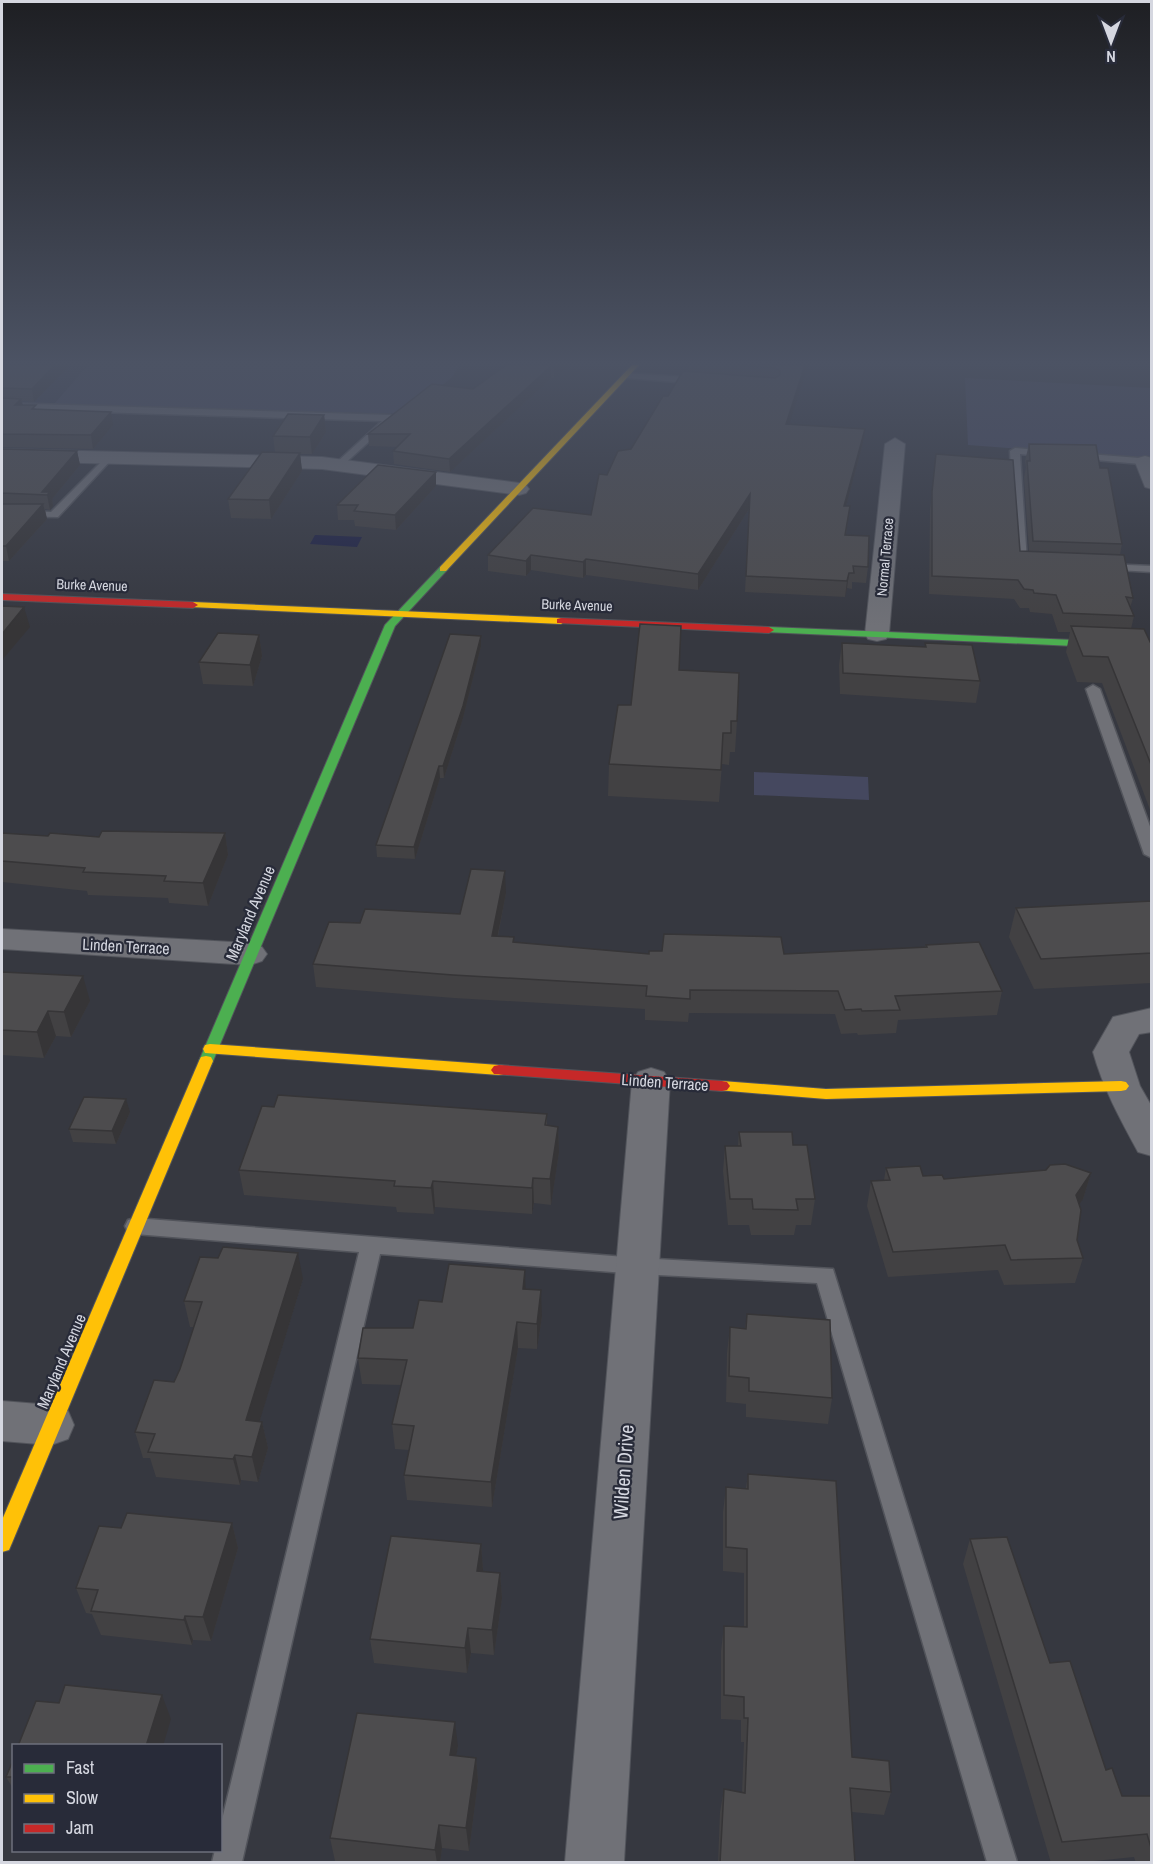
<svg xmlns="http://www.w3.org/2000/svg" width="1153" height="1864" font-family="'Archivo Narrow',sans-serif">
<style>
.built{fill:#373b4d}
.green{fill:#45485f}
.water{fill:#202345}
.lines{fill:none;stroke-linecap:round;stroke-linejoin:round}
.lane-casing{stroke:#52545b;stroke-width:3}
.street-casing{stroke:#52545b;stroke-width:2}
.fast-casing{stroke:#52545b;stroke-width:2}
.slow-casing{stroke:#52545b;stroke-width:2}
.jam-casing{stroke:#52545b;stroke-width:2}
.lane{fill:#707177;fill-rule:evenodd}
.street{fill:#707177;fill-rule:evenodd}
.fast{fill:#4caf50;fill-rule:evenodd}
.slow{fill:#ffc107;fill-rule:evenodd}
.jam{fill:#c62828;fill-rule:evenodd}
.wall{fill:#424143}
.shaded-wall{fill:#363537}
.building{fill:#4d4c4e;stroke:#363537;stroke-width:1.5}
.labels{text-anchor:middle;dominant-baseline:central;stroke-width:4.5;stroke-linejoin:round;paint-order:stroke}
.far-street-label{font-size:14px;fill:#d5d7e0;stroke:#282b39}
.street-label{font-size:16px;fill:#d5d7e0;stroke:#282b39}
.near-street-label{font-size:20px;fill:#d5d7e0;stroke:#282b39}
</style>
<rect width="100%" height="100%" fill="#363840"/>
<path class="built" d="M2 365H88L54 404 2 403Z"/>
<g class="green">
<path d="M88 365H461L450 379 406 414 54 404Z"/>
<path d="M965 378 1151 388V459L968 445Z"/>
<path d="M754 772 868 777 869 800 754 795Z"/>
</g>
<path class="water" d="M315 535H316L362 537 357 547 310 544Z"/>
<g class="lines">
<g class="lane-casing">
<g id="lane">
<path d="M624 373 701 378 705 381 701 384 627 378 623 375Z"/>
<path d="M2 403 390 415 395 418 341 467 337 466V462L382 421 2 409Z"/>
<path d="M1015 448 1048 451 1053 454 1048 457 1020 454 1027 562 1037 565 1031 568 1016 565 1010 451Z"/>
<path d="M1076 453 1152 459V465L1073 458 1071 456Z"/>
<path d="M109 454 114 457 112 459 58 517 2 516V510L51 512Z"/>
<path d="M1104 564 1152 566V572L1100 569V565Z"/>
<path d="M1093 685 1100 689 1152 832V858L1144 854 1086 689Z"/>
<path d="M135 1218 638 1258 833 1269 1017 1862H987L817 1283 638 1274 380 1254 242 1862H212L215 1850H220V1828L359 1252 135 1234 128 1232 125 1226 128 1220Z"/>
</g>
</g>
<g class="street-casing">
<g id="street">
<path d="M895 438 905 444 889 634 886 639 877 641 868 639 865 634 885 444Z"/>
<path d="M2 449 322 457 519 483 526 485 529 489 526 493 519 495 322 469 2 461Z"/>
<path d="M1145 456 1152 458V489L1145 487 1135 462 1138 458Z"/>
<path d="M2 929 250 943 262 947 267 954 262 961 250 965 2 949Z"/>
<path d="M1152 1008V1032L1139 1034 1129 1052 1140 1086 1152 1107V1156L1138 1152C1120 1119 1103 1088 1093 1052L1113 1017Z"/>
<path d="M651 1068 664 1072 670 1081 624 1862H565L632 1081 638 1072Z"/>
<path d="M2 1401 51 1405 68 1411 74 1425 68 1439 51 1445 2 1441Z"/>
</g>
</g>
<g class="fast-casing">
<g id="fast">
<path d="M440 567 448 569 395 626 213 1061 211 1065H201L199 1061 385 625Z"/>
<path d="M769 627 1074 640 1079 643 1074 646 765 632 764 630Z"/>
</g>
</g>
<g class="slow-casing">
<g id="slow">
<path d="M632 365H639L446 571H440V567Z"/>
<path d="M193 602 561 618 566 621 561 624 190 607V603Z"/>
<path d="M210 1044 499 1065 504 1066 507 1070 504 1074 499 1075 205 1053 203 1049 205 1045Z"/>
<path d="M206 1056 211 1057 213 1061 12 1543 9 1550 2 1552V1520L199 1061 201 1057Z"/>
<path d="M722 1081 826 1089 1121 1081 1126 1082 1129 1086 1126 1090 1121 1091 826 1099 717 1090 714 1086 717 1082Z"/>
</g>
</g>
<g class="jam-casing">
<g id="jam">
<path d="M2 594 193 602 198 605 193 608 2 600Z"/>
<path d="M561 618 769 627 774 630 769 633 557 623V619Z"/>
<path d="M1074 640 1152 643V649L1070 645V641Z"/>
<path d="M499 1065 722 1081 727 1082 730 1086 727 1090 722 1091 494 1074 491 1070 494 1066Z"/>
</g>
</g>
<use href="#lane" class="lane"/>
<use href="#street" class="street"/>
<use href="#fast" class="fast"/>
<use href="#slow" class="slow"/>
<use href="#jam" class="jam"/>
</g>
<g class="wall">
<path d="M2 365H70L34 402 22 401 23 405 37 409 113 425 93 449 2 447Z"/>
<path d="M506 365H570L554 378H551L450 472 394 464 393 451 398 447 369 446 368 434 473 389Z"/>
<path d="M689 365H808L789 424 865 429 863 443 846 506H850L846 535 868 567 866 583 852 582V589L847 588 845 597 745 592 749 509 698 590 586 575 583 578 531 570 526 576 488 571V555L591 515 607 475 631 449 668 396 689 372Z"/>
<path d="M324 415 326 432 312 454H300L302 471 271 519 231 518 228 499 275 452 273 436Z"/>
<path d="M1029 444 1100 468 1122 544 1120 555 1133 598 1130 608 1134 616 1131 629 1152 646V815L1102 683 1077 682 1066 652 1070 632H1058L1052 614 1030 612 1029 608H1020L1014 599 929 594 930 509 936 454 1020 551H1029L1024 478 1026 467 1025 461Z"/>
<path d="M2 449 77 451 80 465 52 499 53 506 50 510 45 509 47 519 9 561H2Z"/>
<path d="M436 486 396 530 355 526 354 520H338L337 505Z"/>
<path d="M259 635 262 656 253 686 203 684 199 662Z"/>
<path d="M842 643 925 647V643L980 681 976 703 840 694 839 665Z"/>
<path d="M481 646 463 718 444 778H440L415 859 377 857 376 845Z"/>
<path d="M679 670 737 721 735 752H730L729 765 722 764 719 802 608 796 609 764 631 705Z"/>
<path d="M2 833 48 836 99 837 225 833 228 855 208 906 169 903 168 898 88 895 87 891 2 882Z"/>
<path d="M506 893 498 936 514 942 649 954H784L925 947 926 945 1002 991 997 1015 898 1020 896 1033 858 1035 857 1033 841 1034 835 1014 689 1013 688 1022 645 1020V1009L454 998 316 987 313 964 360 923 460 914Z"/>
<path d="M1152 901V983L1034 989 1009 937 1016 908Z"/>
<path d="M2 972 90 1001 71 1037 56 1036 44 1058 2 1055Z"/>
<path d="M130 1112 116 1144 73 1142 69 1129Z"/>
<path d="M547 1114V1126L558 1127 559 1152 551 1205 534 1203 532 1214 435 1207 434 1214 397 1212 396 1207 244 1195 239 1170Z"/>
<path d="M739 1132 793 1145 815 1199 811 1225H796L794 1235H751L749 1225H728L723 1171 725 1146H738Z"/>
<path d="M886 1168 923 1176 944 1179 1091 1173 1083 1199 1079 1204 1077 1240 1083 1258 1075 1283 1004 1285 998 1270 888 1277 867 1206 871 1181 884 1180Z"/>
<path d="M303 1279 259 1422H262L268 1448 258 1482 241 1480 240 1485 156 1477 150 1458H143L135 1432 174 1382 180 1369 194 1327H190L184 1301Z"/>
<path d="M442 1302 542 1316 537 1349 518 1348 492 1507 407 1500 404 1475 409 1450 395 1449 392 1424 401 1385 362 1384 358 1358 413 1328Z"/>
<path d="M747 1314 832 1398 828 1424 746 1417V1404L726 1402 727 1353 730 1327 745 1328Z"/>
<path d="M748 1474 852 1757 891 1792 884 1815 852 1812 855 1863H718L720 1812 724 1789 742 1793 744 1742H741V1720L721 1719V1651L724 1626 744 1627V1573L723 1571V1512L726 1487 746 1488Z"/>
<path d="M232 1523 238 1548 211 1641 193 1640 192 1645 101 1635 92 1614 86 1613 76 1588 121 1528Z"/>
<path d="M970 1539 1050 1663 1106 1770 1122 1796H1152V1863H1136L1134 1857 1075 1863H1051L963 1564Z"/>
<path d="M481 1544 483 1572 500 1573 502 1598 494 1655 471 1653 467 1673 374 1663 370 1639Z"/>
<path d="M458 1746 456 1756 476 1758 478 1781 469 1851 442 1848 440 1863H351L335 1861 330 1838Z"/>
<path d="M14 1758V1790L6 1777Z"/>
</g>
<g class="shaded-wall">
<path d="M55 365H70L34 402 32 389Z"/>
<path d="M555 365H570L554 378V367Z"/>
<path d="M805 365H808L785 438 786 424Z"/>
<path d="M551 366V378L450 472 449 459Z"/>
<path d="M21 399 24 412 15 405Z"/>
<path d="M111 412 113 425 93 449 91 435Z"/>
<path d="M324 415 326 432 312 454 310 437Z"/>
<path d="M865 429 863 443 842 521 844 506Z"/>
<path d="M77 451 80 465 52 499 53 506 50 510 47 495 42 492Z"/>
<path d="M300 453 302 471 271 519 269 500Z"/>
<path d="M436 472V486L396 530 395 515Z"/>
<path d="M750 494 749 509 698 590V574Z"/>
<path d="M43 504 47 519 9 561 6 546Z"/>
<path d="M531 555V570L526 576V561Z"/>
<path d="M586 559V575L583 578V562Z"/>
<path d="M849 573 847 588 845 597 847 581Z"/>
<path d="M24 607 30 627 3 659 2 653V634Z"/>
<path d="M259 635 262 656 253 686 250 665Z"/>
<path d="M481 636V646L463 718 444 778 443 766Z"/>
<path d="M439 766 440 778 415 859 414 847Z"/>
<path d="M225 833 228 855 208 906 203 883Z"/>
<path d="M505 871 506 893 493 959 492 936Z"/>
<path d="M83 976 90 1001 71 1037 64 1012Z"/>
<path d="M48 1011 56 1036 44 1058 37 1032Z"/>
<path d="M126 1099 130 1112 116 1144 112 1131Z"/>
<path d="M558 1127 559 1152 551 1205 550 1179Z"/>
<path d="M1091 1173 1083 1199 1068 1221 1076 1195Z"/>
<path d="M533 1178 534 1203 532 1214V1188Z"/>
<path d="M433 1181 435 1207 434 1214 431 1188Z"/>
<path d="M298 1253 303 1279 252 1446 246 1420Z"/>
<path d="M525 1270 526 1296 523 1289Z"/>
<path d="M541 1290 542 1316 537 1349V1324Z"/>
<path d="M517 1322 518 1348 492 1507 491 1482Z"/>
<path d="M262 1422 268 1448 258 1482 252 1457Z"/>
<path d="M235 1455 241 1480 240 1485 233 1459Z"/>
<path d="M232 1523 238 1548 211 1641 203 1617Z"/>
<path d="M481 1544 483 1570 479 1596 477 1571Z"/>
<path d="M500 1573 502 1598 494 1655 492 1630Z"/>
<path d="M185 1616 193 1640 192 1645 184 1620Z"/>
<path d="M468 1628 471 1653 467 1673 465 1648Z"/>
<path d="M162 1695 171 1719 163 1746H146Z"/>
<path d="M455 1722 458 1746 452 1779 450 1755Z"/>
<path d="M476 1758 478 1781 469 1851 466 1828Z"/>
<path d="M439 1825 442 1848 440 1863H437L435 1850Z"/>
</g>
<g class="building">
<path d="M2 365H55L32 389 2 388Z"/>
<path d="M506 365H555L554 367 551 366 449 459 393 451 410 434H368L432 384 473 389Z"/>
<path d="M737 365H805L786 424 865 429 844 506H850L845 535 869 536 868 567 853 566 854 573H849L847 581 746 576 750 494 698 574 586 559 583 562 531 555 526 561 488 555 533 508 591 515 599 474 607 475 618 451 631 449 663 396H668L683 371 775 378 780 375V371L775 368Z"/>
<path d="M2 398 21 399 15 405H36L32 409 111 412 91 435 2 434Z"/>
<path d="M288 414 324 415 310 437 273 436Z"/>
<path d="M1029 444 1096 445 1100 468H1108L1122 544 1033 541 1027 461H1030Z"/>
<path d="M2 449 77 451 42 492H50L47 495 2 493Z"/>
<path d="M262 452 300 453 269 500 228 499Z"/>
<path d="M936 454 1013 460 1020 551 1124 555 1133 598 1126 597 1134 616 1063 613 1056 595 1034 593 1033 590 1024 589 1018 580 932 576V492Z"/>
<path d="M378 465 436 472 395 515 354 511 358 505H337Z"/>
<path d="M2 504H43L6 546H2Z"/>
<path d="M2 606 24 607 2 634Z"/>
<path d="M640 624 681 626 679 670 739 673 737 721H731V733H723L721 770 609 764 618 705H631Z"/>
<path d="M1071 626 1144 629 1152 646V767L1108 657 1083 656Z"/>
<path d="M218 633 259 635 250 665 199 662Z"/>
<path d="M450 634 481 636 463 706 443 766H439L414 847 376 845Z"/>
<path d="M842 643 926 647 925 643 972 645 980 681 843 673Z"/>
<path d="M102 831 225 833 203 883 164 881 166 876 83 872 85 868 2 861V833L48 836 50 833 99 837Z"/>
<path d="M471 869 505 871 492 936 514 937 513 942 649 954V951H662L664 934 781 937 784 954 927 947 926 945 979 942 1002 991 895 996 900 1010 862 1011 861 1009 845 1010 838 991 690 990V999L646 996 647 986 453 975 313 964 329 922 360 923 365 909 460 914Z"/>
<path d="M1152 901V953L1041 959 1016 908Z"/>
<path d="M2 972 83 976 64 1012 48 1011 37 1032 2 1030Z"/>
<path d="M278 1095 547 1114 545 1125 558 1127 550 1179 533 1178 532 1188 433 1181 431 1188 394 1186 395 1181 239 1170 262 1106 274 1107Z"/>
<path d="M84 1097 126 1099 112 1131 69 1129Z"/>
<path d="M739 1132H792L793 1145H807L815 1199H796L798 1210 753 1209 752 1199H730L725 1146H741Z"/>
<path d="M1065 1164 1091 1173 1076 1195 1081 1210 1077 1240 1083 1258 1011 1260 1005 1245 893 1252 871 1181 890 1180 886 1168 920 1166 923 1176 942 1175 944 1179 1046 1170 1050 1165Z"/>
<path d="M223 1247 298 1253 246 1420 262 1422 252 1457 235 1455 233 1459 148 1452 155 1434 135 1432 154 1380 174 1382 180 1369 202 1302 184 1301 200 1257 218 1258Z"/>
<path d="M449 1264 525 1270 523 1289 541 1290 537 1324 517 1322 491 1482 404 1475 414 1426 392 1424 407 1360 358 1358 363 1328H413L419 1300 442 1302Z"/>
<path d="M747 1314 830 1320 832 1398 749 1391V1378L729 1376 730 1327 746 1329Z"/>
<path d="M748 1474 836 1481 852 1757 889 1761 891 1792 850 1788 855 1863H720L724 1789 745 1793 748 1718H744V1697L724 1695V1626L747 1627V1549L726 1547V1487L748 1489Z"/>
<path d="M127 1513 232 1523 203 1617 185 1616 184 1620 91 1611 98 1590 76 1588 99 1526 121 1528Z"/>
<path d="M391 1536 481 1544 477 1571 500 1573 492 1630 468 1628 465 1648 370 1639Z"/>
<path d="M1007 1537 1050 1663 1070 1661 1106 1770 1112 1768 1122 1796H1152V1851L1147 1834 1062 1842 970 1539Z"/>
<path d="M65 1685 162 1695 146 1746H18L36 1701 59 1703Z"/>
<path d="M357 1713 455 1722 450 1755 476 1758 466 1828 439 1825 435 1850 330 1838Z"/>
<path d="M14 1758V1777H6Z"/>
</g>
<linearGradient id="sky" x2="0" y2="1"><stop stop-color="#1e1f23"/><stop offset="0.58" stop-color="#4c5364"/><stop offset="1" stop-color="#4c5364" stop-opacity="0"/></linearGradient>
<rect width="1153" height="626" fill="url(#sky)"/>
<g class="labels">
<g class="far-street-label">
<text transform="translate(885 557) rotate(-85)">Normal Terrace</text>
<text transform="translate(92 585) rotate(2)">Burke Avenue</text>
<text transform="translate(577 605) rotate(2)">Burke Avenue</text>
</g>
<g class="street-label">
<text transform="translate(250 913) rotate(-67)">Maryland Avenue</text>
<text transform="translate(126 946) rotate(3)">Linden Terrace</text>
<text transform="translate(665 1082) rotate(4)">Linden Terrace</text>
<text transform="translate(61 1361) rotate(-67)">Maryland Avenue</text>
</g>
<g class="near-street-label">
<text transform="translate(623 1472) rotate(-86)">Wilden Drive</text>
</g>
</g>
<rect width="1153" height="1864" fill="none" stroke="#d5d7e0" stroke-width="6"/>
<rect x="12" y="1744" width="210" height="108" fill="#282b39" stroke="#6d707c" stroke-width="1.5"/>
<rect x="24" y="1764" width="30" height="9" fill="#4caf50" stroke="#6d707c" stroke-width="1.5"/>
<text x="66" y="1774" font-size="18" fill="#d5d7e0">Fast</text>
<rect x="24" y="1794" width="30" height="9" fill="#ffc107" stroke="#6d707c" stroke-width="1.5"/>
<text x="66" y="1804" font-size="18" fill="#d5d7e0">Slow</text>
<rect x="24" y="1824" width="30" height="9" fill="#c62828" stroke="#6d707c" stroke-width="1.5"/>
<text x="66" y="1834" font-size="18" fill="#d5d7e0">Jam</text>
<g transform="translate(1111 42) rotate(180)" stroke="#282b39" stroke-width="4.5" paint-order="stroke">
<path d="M0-4.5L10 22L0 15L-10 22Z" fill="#d5d7e0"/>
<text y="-9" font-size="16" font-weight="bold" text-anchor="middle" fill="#d5d7e0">N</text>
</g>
</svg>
